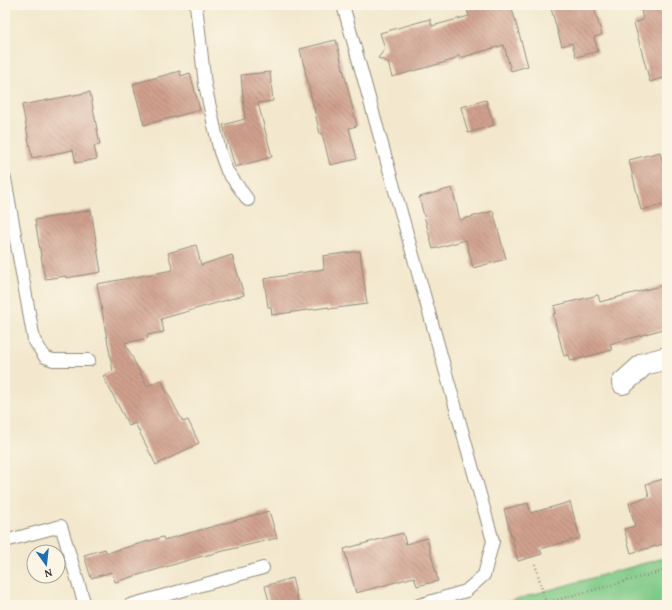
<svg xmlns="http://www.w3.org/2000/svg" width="672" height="610" font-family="'Gentium Book Plus',serif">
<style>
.green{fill:#80ca87;stroke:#567a59}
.building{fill:url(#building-back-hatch)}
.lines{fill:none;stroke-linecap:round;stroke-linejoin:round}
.lane-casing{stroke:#8f8a7c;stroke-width:14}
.street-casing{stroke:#8f8a7c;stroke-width:24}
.path{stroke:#8f8a7c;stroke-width:2.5;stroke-dasharray:1 3;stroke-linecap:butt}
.lane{stroke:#fff;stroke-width:12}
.street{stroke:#fff;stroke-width:22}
</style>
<defs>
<pattern id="building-back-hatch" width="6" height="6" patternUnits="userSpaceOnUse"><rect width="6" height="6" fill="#d0a08e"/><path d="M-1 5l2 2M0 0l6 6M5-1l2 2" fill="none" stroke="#a98374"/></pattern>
</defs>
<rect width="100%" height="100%" fill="#fcf5e5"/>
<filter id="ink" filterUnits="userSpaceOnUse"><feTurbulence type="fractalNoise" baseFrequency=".025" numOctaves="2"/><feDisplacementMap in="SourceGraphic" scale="8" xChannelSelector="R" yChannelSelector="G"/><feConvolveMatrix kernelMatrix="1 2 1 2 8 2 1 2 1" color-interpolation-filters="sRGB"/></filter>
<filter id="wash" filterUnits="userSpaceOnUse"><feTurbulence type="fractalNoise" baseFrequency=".012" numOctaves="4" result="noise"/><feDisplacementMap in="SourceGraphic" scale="16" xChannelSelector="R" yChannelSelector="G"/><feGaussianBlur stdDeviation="0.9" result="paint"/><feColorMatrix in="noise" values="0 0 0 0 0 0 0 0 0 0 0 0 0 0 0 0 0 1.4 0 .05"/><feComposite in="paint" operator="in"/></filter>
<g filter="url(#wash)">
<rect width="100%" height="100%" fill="#f3e8ce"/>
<path class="green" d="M667 557V605H495Z"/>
<g id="blocks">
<g class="building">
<path d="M480 5H511L528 66 511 71 504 45 460 58 459 55 453 60 392 77 388 62 378 58 385 49 380 33 430 19 432 26 469 16 467 9Z"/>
<path d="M550 5H593L602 35 594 37 598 51 576 57 572 43 562 46Z"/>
<path d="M640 5H667V77L650 82 634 23 643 20Z"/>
<path d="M336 40 357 126 349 128 357 159 330 165 322 133 320 134 300 49Z"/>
<path d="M180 71 181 76 190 73 200 110 144 125 133 84Z"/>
<path d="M270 72 273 101 258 103 272 157 235 167 223 125 245 119 241 75Z"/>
<path d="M90 92 100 145 94 146 97 159 76 163 73 150 32 158 22 105Z"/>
<path d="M486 100 494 125 468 133 461 107Z"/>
<path d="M660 152 664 170H667V204L641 210 629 160Z"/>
<path d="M452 188 460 220 493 211 506 259 473 268 466 240 433 249 419 197Z"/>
<path d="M91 210 101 272 66 278V276L45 279 35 220Z"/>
<path d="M196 245 201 265 232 255 244 295 161 319 164 332 147 335 148 338 125 343 147 386 161 380 183 422 188 420 199 443 156 465 135 423 129 426 103 376 113 371 97 284 173 270 168 253Z"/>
<path d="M360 251 367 304 329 309V307L272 315 271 307H268L264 279 324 269 323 256Z"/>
<path d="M667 284V328L610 344 612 350 571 361 569 355 564 356 553 314 556 313 554 306 598 295 600 302Z"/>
<path d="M667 478V543L631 553 624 529 635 526 629 503 649 497 646 484Z"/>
<path d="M570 502 580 538 540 549 542 554 518 561 504 509 528 503 531 513Z"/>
<path d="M269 511 277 538 199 557 115 582 112 572 91 578 84 555 105 549 107 553 163 537 164 540Z"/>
<path d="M403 533 406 544 427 538 438 581 417 586 414 577 356 593 344 549Z"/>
<path d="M292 578 299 605H270L265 586Z"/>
</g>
</g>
</g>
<g filter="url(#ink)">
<use href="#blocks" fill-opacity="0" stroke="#8f8a7c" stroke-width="1"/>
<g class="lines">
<g class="lane-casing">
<g id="lane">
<path d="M196 5 205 85 220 152 227 171 248 200"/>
<path d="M343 5 493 541 484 575 466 591 419 605"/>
<path d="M5 179 34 340 45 357 53 360H89"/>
<path d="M5 541 61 526 85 605"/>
<path d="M130 605 263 568"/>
</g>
</g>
<g class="street-casing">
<path id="street" d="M623 383 644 364 667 358"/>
</g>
<g class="path">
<path d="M535 564 546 603"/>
<path d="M538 605 667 570"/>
</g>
<use href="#lane" class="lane"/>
<use href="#street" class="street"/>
</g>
</g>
<rect width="672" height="610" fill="none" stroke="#fcf5e5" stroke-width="20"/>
<g transform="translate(46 564) rotate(165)"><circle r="19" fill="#fcf5e5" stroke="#a8a49b"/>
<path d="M0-3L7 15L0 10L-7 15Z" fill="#1f6fb2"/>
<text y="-6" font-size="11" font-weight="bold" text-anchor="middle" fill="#2b2b2b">N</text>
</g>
</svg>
